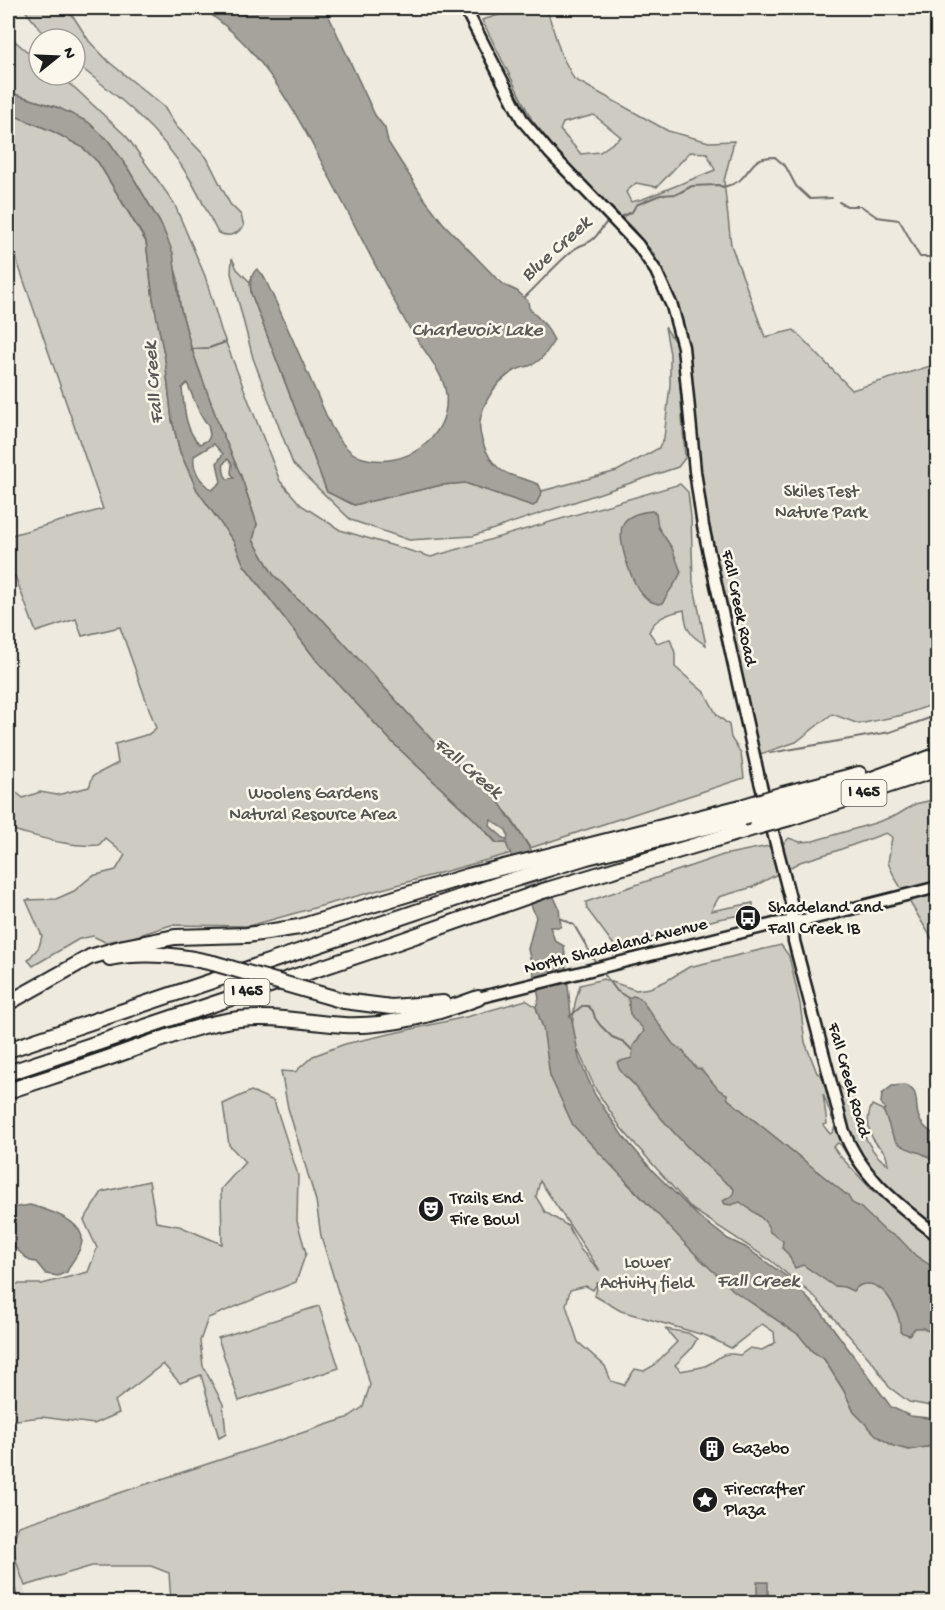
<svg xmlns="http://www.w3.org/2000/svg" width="945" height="1610" font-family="'Gochi Hand',sans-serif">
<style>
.built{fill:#dedad1}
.green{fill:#ceccc2;stroke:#75746f;stroke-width:1.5;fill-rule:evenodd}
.water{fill:#a6a39d;stroke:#6f6d69;stroke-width:1.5;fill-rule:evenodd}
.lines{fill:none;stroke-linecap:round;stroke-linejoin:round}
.stream{stroke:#6f6d69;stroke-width:2}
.major-casing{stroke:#1c1c1c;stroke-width:15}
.highway-casing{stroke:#1c1c1c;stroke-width:18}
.major{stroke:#fbf7ec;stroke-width:10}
.highway{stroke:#fbf7ec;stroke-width:14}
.highway-bridge-casing{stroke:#1c1c1c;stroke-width:18;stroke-linecap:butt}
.highway-bridge{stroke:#fbf7ec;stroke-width:14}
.labels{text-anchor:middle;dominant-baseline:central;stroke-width:5;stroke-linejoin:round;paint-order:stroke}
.shield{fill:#fbf7ec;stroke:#5f5e5a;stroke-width:1.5}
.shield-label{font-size:16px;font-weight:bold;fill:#1c1c1c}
.park-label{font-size:18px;fill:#51514e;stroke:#fbf7ec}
.street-label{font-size:18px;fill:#1c1c1c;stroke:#fbf7ec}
.poi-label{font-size:18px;fill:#1c1c1c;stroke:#fbf7ec;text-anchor:start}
.water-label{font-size:20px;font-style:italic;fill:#5a5956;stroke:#fbf7ec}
</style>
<rect width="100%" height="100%" fill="#eeeadf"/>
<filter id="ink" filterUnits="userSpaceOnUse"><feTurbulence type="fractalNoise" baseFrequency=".0167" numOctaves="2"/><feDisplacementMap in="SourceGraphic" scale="12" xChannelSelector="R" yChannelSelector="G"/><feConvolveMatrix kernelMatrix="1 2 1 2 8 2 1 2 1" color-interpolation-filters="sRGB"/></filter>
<g filter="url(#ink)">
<path class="built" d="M8 1537 28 1602H8Z"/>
<g class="green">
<path d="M23 8 65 9 75 19 89 41 109 62 164 107 176 126 207 158 230 204 241 215 244 226C235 236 230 237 218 233 208 214 199 194 188 176 160 129 118 96 75 63V39H48Z"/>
<path d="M523 8H536L548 13 561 54 574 79 668 131 709 142 734 141 724 181 731 245 765 337 794 330 852 390 937 364V703L903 715 859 724 832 714 796 742 754 756 695 471 675 314 653 266 658 264 654 254 633 229 561 156 532 120 482 20ZM594 115 621 137 600 152 581 154 560 130 563 123ZM690 152 707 153 715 170 643 199 631 202 626 192 636 183 657 187Z"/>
<path d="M8 35 39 62V75H57L76 89 127 137 174 203 205 276 221 330 280 481 301 505 340 530 431 557 680 484 688 492 691 517 693 582 706 645C688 635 686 628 684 610 670 613 654 618 649 632L657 643 670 639 675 653V667L705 693 717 715 729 725 731 738 741 753 744 778 530 848 508 814 442 751 323 620 296 598 273 574 253 540 257 524 241 476 220 428 191 347 180 306 178 279 162 226 127 167 108 140 59 108 8 92Z"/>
<path d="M8 113 52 131 82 147 98 162 146 242 153 299 165 359 172 420 180 452 197 490 234 542 244 565 317 661 394 744 475 820 496 843H506L512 853 249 926 171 925 130 938 105 942 93 936 79 939 33 966 28 960 39 947 42 936 26 900 56 899 74 891 92 876 116 870 125 855 105 838 99 845C67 848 38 836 8 829V786L23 798 40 792 57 795 89 787 93 776 118 763 115 744 149 734 156 728 120 627 82 636 76 619 36 632 15 576 8 578V536L103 509 8 235Z"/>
<path d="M232 258 237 269 250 282 251 293 327 492 354 505 442 485 465 483 533 506 536 504 542 491 617 471 659 448 664 438 670 385V354L665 327 677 345 685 458 678 467 473 536 409 540 351 520 293 464 253 358 231 273Z"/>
<path d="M937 799V947L895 878 888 863 892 837 886 833 836 851 800 862 753 887 719 897 711 911 753 903V913L718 919 616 948 587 909 586 902 723 855 784 843 789 838 800 842 813 841 875 823 897 815 915 804Z"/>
<path d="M781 945 789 956 800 1004 805 1042 817 1073 845 1090H850C856 1098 856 1107 858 1117 862 1133 873 1157 888 1164 885 1146 880 1151 873 1139 867 1129 867 1115 872 1105L887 1112 937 1154V1407L909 1402 889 1387 874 1364 815 1297 770 1260 692 1209 621 1128 596 1090 571 1035 575 1003 580 985 603 979 636 990 650 988 666 981 689 967ZM823 1094 835 1126 833 1132 830 1134 823 1125 827 1124ZM838 1143 841 1145 852 1163 874 1192 838 1154 833 1147Z"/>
<path d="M526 1000 536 1007 543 1028 627 1183 730 1286 760 1309 800 1335 812 1351 824 1359 844 1391 854 1412 909 1450 937 1445V1602H171L169 1573 151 1566H92L25 1586C18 1566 8 1547 19 1526L347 1418 363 1407 370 1385 359 1344 339 1295 321 1236 316 1201 288 1108 281 1071 295 1072 313 1056 345 1044 470 1016ZM540 1181 599 1269V1270L581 1250 568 1226 545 1212 536 1197ZM598 1282 595 1296 621 1311 707 1336 731 1348 762 1324 774 1332 775 1343 762 1350 750 1348 740 1355C717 1351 722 1359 705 1366 700 1368 688 1369 681 1371L675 1365 691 1349 697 1339 688 1333 666 1329 677 1342 653 1366 644 1371 635 1369 624 1385 611 1381 605 1366 578 1342 566 1305 570 1290 586 1286 593 1290Z"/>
<path d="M251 1091 274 1101 298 1175 297 1221 306 1253 296 1282 208 1318 200 1341 203 1366 223 1404 226 1434 219 1438 201 1375 180 1383 163 1364 115 1401 119 1413 94 1424 42 1417 8 1421 9 1284H42L88 1272 97 1248 84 1220 102 1192 149 1181 156 1222 179 1226 222 1244 221 1189 245 1162 229 1145 223 1104Z"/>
<path d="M319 1306 339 1368 239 1401 218 1338Z"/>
<path d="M8 1566 9 1570 19 1602H8Z"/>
</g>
<g class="water">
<path d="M203 8H325L375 115 385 128 388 142 423 197 443 223 496 278 506 286 517 291 528 301 529 308 546 326 554 340C548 351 541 362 529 366 525 367 519 368 516 370 493 382 473 415 482 440 485 450 491 463 501 470 513 478 527 478 539 485L542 492 536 504 533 506 465 483 442 485 354 505 327 492 251 293C250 283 250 275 257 269L263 275 280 311 331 426C338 439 348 454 363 458 404 470 451 438 446 394 443 369 416 342 404 319 378 272 355 225 330 178 306 132 284 89 250 50 237 34 219 21 203 8Z"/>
<path d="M8 92 59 108 88 122 108 140 127 167 162 226 173 253 180 306 191 347 220 428 241 476 257 524 253 540 273 574 296 598 323 620 442 751 493 793 533 853 559 908 561 927H550L555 941 564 946 571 1015 579 1058 595 1095 622 1135 653 1171 698 1216 728 1239 745 1247 786 1276 822 1313 891 1407 910 1416 937 1419V1445L909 1450 893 1446 877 1436 854 1412 844 1391 824 1359 812 1351 799 1335 734 1291 697 1256 573 1125 550 1076 543 1028 536 1007 539 998 528 949 536 917 506 843H497L475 820 394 744 317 661 244 565 234 542 197 490 180 452 172 420 165 359 153 299 146 241 98 162 82 147 52 131 8 113ZM187 383 200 414 208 425 210 435 208 440 200 444C185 432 184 406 182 388ZM214 444 223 454 217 463 221 482 212 490C201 482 192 470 194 456ZM228 459 232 464 231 473 234 478 227 479C223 473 221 463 228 459ZM491 820 506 830 508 835 507 841 490 826Z"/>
<path d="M652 511 656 513 658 527 672 548 681 572C677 583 666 594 663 603L659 604C653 603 647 600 643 595 632 584 616 539 623 524 628 514 642 512 652 511Z"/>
<path d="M633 996 640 998 673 1044 683 1051 692 1063 696 1068 701 1069 719 1090 727 1094 728 1099 848 1196 852 1203 860 1207 885 1231 899 1238 915 1255 937 1270V1336L923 1328H915L909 1335 900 1332C902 1315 886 1283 866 1284 860 1284 857 1287 853 1291L844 1287 834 1286 803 1265 795 1268 788 1254 782 1248 783 1241 770 1232C767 1218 751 1211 740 1202L731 1205 725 1204 723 1201 733 1195 734 1189C697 1160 665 1125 636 1087 629 1078 619 1074 617 1062L632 1058 633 1046 644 1031C641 1024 638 1024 633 1019 627 1013 630 1005 628 998Z"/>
<path d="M904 1085C921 1089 914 1105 919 1118 922 1127 930 1131 936 1136L937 1166C922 1147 910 1154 897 1142 889 1134 889 1120 883 1111L885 1109 881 1103 882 1094 892 1086Z"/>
<path d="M30 1205C45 1209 84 1220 82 1241 81 1253 71 1261 67 1272L58 1276 46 1274 36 1262 30 1261 14 1247 8 1233V1212L12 1208Z"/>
<path d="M757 1582H768V1602H770H757Z"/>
</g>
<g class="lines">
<g class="stream">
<path d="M839 202 847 206H861L877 217 899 220C907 232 912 245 920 257H938"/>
<path d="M621 217 632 212 636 205 660 195 677 194 692 186 718 185 723 187C729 185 737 184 741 179 755 165 752 157 775 157L786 167 796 186 810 199 832 198"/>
<path d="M525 297C541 282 555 265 572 251 578 245 586 245 592 240 598 236 601 228 607 222"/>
<path d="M191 349 209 348 226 342"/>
<path d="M770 753 890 732 938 715"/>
<path d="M560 918 574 925 598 966"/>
<path d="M601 970 617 991 628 998"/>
<path d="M570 1016 582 1006H588L593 1011 595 1018 600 1025 612 1037 624 1042 632 1050"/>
</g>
<g class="major-casing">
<g id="major">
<path d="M465 8 523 121 550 153 638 245 656 271 672 306 683 347 695 471 703 526 759 778 791 902 794 941 843 1129C860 1177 899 1205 938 1236"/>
<path d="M478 998 774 924 811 919 938 887"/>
</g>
</g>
<g class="highway-casing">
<g id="highway">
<path d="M783 794 859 774"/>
<path d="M786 807 861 783 938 755"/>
<path d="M790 818 938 769"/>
<path d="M110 958C145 951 179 955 213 963"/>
<path d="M344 1001 391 1007 443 1003"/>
<path d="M8 1003 90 957 124 947 175 937 247 935 299 927 468 876 741 807"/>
<path d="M8 1050 499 884 587 857 743 818"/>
<path d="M8 1073 389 945 543 891 757 827"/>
<path d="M8 1091C47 1078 86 1066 125 1052 163 1039 199 1024 239 1019 274 1015 309 1023 344 1025 391 1027 435 1014 478 998"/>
</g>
</g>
<use href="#major" class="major"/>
<use href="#highway" class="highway"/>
<g class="highway-bridge-casing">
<g id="highway-bridge">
<path d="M741 807 783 794"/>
<path d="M743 818 786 807"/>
<path d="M757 827 790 818"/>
<path d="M213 963 344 1001"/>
</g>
</g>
<use href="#highway-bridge" class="highway-bridge"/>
</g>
</g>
<defs>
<g id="bus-disc" transform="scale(1.35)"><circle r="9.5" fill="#1c1c1c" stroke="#fbf7ec"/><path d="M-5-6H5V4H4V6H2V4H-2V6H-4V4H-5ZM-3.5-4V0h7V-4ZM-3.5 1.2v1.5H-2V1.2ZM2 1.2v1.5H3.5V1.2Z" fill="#fff"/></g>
<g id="theatre-disc" transform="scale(1.35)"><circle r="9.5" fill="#1c1c1c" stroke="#fbf7ec"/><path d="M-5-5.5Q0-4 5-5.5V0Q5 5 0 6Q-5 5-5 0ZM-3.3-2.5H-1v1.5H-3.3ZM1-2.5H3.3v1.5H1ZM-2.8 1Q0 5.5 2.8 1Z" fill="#fff"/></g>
<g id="building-disc" transform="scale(1.35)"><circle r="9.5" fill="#1c1c1c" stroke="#fbf7ec"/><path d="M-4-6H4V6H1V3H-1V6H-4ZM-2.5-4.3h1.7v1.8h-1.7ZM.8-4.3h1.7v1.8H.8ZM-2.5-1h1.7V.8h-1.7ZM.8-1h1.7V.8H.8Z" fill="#fff"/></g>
<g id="sight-disc" transform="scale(1.35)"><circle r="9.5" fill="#1c1c1c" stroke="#fbf7ec"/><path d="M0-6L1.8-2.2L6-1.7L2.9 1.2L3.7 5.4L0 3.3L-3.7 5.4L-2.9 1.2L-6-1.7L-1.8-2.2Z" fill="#fff"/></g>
</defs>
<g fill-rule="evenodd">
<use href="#bus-disc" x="748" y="918"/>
<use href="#theatre-disc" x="431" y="1209"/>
<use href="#building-disc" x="712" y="1449"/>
<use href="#sight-disc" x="705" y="1500"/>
</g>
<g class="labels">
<g class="shield">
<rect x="841.5" y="780" width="45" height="26" rx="4.5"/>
<rect x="224.5" y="979" width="45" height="26" rx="4.5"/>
</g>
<g class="shield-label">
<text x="864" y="793">I 465</text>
<text x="247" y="992">I 465</text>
</g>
<g class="park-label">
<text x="821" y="492">Skiles Test<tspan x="821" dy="21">Nature Park</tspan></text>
<text x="313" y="794">Woolens Gardens<tspan x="313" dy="21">Natural Resource Area</tspan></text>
<text x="647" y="1263">Lower<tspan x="647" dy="21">Activity field</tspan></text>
</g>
<g class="street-label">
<text transform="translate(738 608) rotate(78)">Fall Creek Road</text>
<text transform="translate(616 947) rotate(-14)">North Shadeland Avenue</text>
<text transform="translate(848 1080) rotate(74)">Fall Creek Road</text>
</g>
<g class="poi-label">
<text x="768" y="908">Shadeland and<tspan x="768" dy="21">Fall Creek IB</tspan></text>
<text x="450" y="1199">Trails End<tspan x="450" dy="21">Fire Bowl</tspan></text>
<text x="732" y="1449">Gazebo</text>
<text x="724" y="1490">Firecrafter<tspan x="724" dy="21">Plaza</tspan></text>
</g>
<g class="water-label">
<text transform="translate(557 250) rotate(-42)">Blue Creek</text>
<text x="477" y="331">Charlevoix Lake</text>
<text transform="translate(155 383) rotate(-95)">Fall Creek</text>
<text transform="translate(467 769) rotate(40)">Fall Creek</text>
<text x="758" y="1282">Fall Creek</text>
</g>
</g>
<rect width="945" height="1610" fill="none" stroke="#fbf7ec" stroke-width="30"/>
<rect x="15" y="15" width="915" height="1580" fill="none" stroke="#1c1c1c" stroke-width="2" filter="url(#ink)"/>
<g transform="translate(57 57) rotate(72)"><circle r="28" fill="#fbf7ec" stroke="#a29f99" stroke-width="1.5"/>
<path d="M0-4.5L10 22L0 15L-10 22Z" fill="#1c1c1c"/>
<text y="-9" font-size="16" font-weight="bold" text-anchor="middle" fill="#1c1c1c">N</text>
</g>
</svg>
